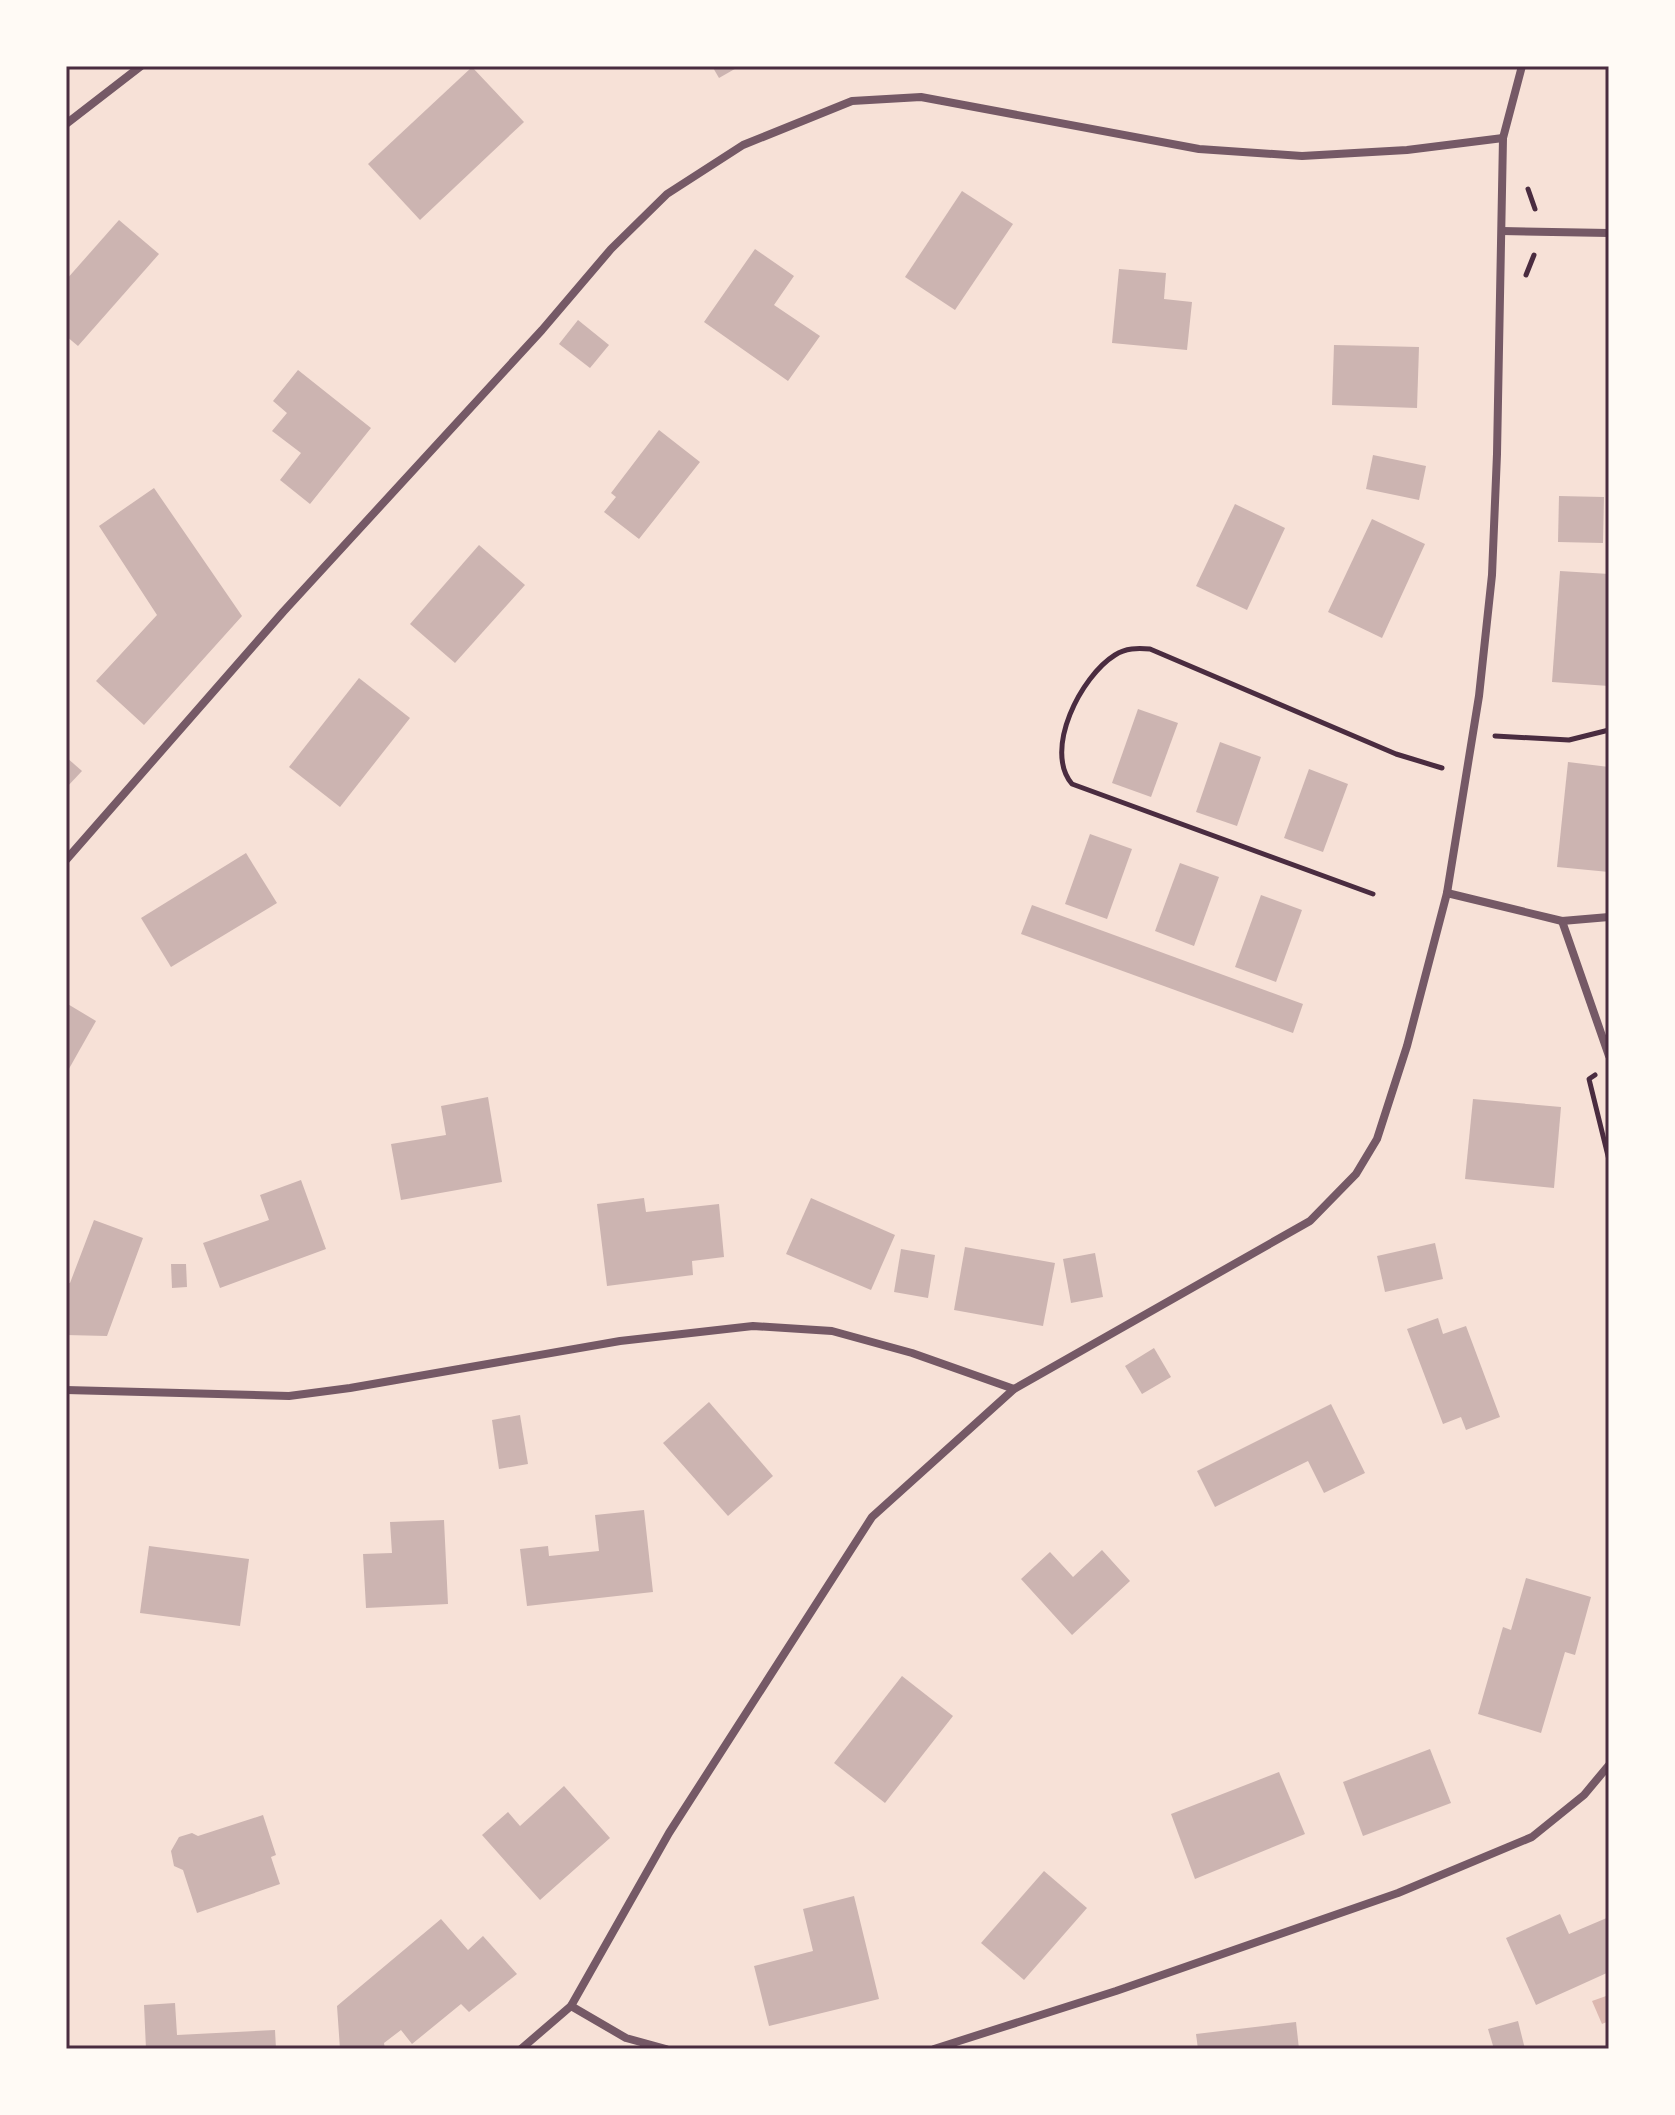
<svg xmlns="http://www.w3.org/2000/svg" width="1675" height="2115" font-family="'IBM Plex Sans',sans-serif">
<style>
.water{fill:#dcb8b0}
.building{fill:#ccb4b1}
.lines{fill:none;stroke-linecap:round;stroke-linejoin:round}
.path{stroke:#4a2c40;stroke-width:5}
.minor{stroke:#755966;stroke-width:8}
.neatline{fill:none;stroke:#4a2c40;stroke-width:3}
</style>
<rect width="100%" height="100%" fill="#f7e1d7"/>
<path class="water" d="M1609 1995V2021L1602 2024 1592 2001Z"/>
<g class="building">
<path d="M712 66H740L719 78Z"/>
<path d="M472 67 524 122 420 220 368 164Z"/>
<path d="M962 191 1013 224 955 310 905 277Z"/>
<path d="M119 220 159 254 78 346 66 336V280Z"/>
<path d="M755 249 794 276 774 305 820 336 788 381 704 322Z"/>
<path d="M1119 269 1166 273 1164 299 1192 302 1187 350 1112 343Z"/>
<path d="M578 320 609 345 590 368 559 344Z"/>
<path d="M1334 345 1419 347 1417 408 1332 405Z"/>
<path d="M298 370 371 428 310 504 280 480 301 453 272 431 287 413 273 401Z"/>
<path d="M659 430 700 462 639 539 604 512 616 497 611 493Z"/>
<path d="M1373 455 1426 466 1419 500 1366 489Z"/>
<path d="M154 488 242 616 144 725 96 681 157 615 99 526Z"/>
<path d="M1559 496 1604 497 1603 543 1558 542Z"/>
<path d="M1235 504 1285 528 1247 610 1196 586Z"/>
<path d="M1372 519 1425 544 1382 638 1328 612Z"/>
<path d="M479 545 525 585 455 663 410 624Z"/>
<path d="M1560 571 1609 574V686L1552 682Z"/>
<path d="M359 678 410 718 340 807 289 767Z"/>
<path d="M1138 709 1178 723 1151 797 1112 783Z"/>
<path d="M1220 742 1261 757 1237 826 1196 812Z"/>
<path d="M66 757 82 771 66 788Z"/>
<path d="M1568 762 1609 767V872L1557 867Z"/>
<path d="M1309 769 1348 784 1323 852 1284 838Z"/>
<path d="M1090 834 1132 849 1107 919 1065 904Z"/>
<path d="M246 853 277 903 171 967 141 918Z"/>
<path d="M1180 863 1219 877 1194 946 1155 931Z"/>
<path d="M1261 895 1302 910 1276 982 1235 967Z"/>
<path d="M1032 905 1303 1004 1293 1033 1021 934Z"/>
<path d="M66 1003 96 1021 66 1074Z"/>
<path d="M488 1097 502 1182 401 1200 391 1144 446 1135 441 1106Z"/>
<path d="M1473 1099 1561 1107 1554 1188 1465 1179Z"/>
<path d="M301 1180 326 1249 220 1288 203 1243 269 1220 260 1195Z"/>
<path d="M644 1198 646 1212 719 1204 724 1257 692 1261 693 1275 607 1286 597 1204Z"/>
<path d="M811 1198 895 1235 871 1290 786 1254Z"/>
<path d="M94 1220 143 1238 107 1336 66 1335V1283H70Z"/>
<path d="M1435 1243 1443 1279 1385 1292 1377 1256Z"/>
<path d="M965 1247 1055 1263 1043 1326 954 1310Z"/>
<path d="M901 1249 935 1255 928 1298 894 1292Z"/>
<path d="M1095 1253 1103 1297 1071 1303 1063 1259Z"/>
<path d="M171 1264H186L187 1287 172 1288Z"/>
<path d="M1438 1318 1443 1334 1466 1326 1500 1417 1466 1430 1461 1417 1443 1424 1407 1329Z"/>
<path d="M1154 1348 1171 1377 1142 1394 1125 1366Z"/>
<path d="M709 1402 773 1476 728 1516 663 1443Z"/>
<path d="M1331 1404 1365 1473 1324 1493 1308 1461 1215 1507 1197 1471Z"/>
<path d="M520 1415 528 1464 499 1469 492 1420Z"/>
<path d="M644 1510 653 1592 527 1606 520 1549 548 1546 549 1556 599 1551 595 1515Z"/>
<path d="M444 1520 448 1604 366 1608 363 1554 392 1553 390 1522Z"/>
<path d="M149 1546 249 1559 240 1626 140 1613Z"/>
<path d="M1102 1550 1130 1581 1072 1635 1021 1579 1050 1552 1073 1577Z"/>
<path d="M1526 1578 1591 1597 1575 1655 1565 1652 1541 1733 1478 1714 1503 1627 1511 1630Z"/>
<path d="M902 1676 953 1716 885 1803 834 1763Z"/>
<path d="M1430 1749 1451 1803 1363 1836 1343 1782Z"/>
<path d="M1279 1772 1305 1834 1195 1879 1171 1814Z"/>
<path d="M564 1786 610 1838 540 1900 482 1835 508 1812 520 1826Z"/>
<path d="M263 1815 276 1855 271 1857 280 1884 197 1913 183 1870 174 1866 171 1851 179 1837 192 1833 198 1836Z"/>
<path d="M1044 1871 1087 1908 1024 1980 981 1943Z"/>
<path d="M854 1896 879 1999 769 2026 754 1966 813 1951 803 1909Z"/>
<path d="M1560 1914 1569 1934 1609 1917V1972L1536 2005 1506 1938Z"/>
<path d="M441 1919 468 1950 483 1936 517 1974 469 2012 461 2004 412 2044 401 2030 384 2043 385 2049H340L337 2006Z"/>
<path d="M175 2003 177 2035 275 2030 276 2049H146L144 2005Z"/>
<path d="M1518 2021 1525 2049H1494L1488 2029Z"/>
<path d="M1296 2022 1299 2049H1198L1196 2034Z"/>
</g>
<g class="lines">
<g class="path">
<path d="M1528 189 1535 209"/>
<path d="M1526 275 1534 255"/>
<path d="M1495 736 1569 740 1609 730"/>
<path d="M1373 894 1072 784C1043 750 1081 676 1115 655 1126 648 1137 648 1150 649L1396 754 1442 768"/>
<path d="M1595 1075 1589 1079 1609 1160"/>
</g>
<g class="minor">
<path d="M66 124 141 66"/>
<path d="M1502 231 1609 233"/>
<path d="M66 860 283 612 542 330 611 249 667 194 743 145 852 101 921 97 1199 149 1302 156 1407 150 1503 138"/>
<path d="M1447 893 1562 921 1609 917"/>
<path d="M1562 921 1609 1056"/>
<path d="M66 1390 289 1396 350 1388 620 1341 753 1326 832 1331 912 1353 1014 1389"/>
<path d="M571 2006 626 2038 666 2049"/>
<path d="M521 2049 571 2006 669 1833 872 1517 1014 1389 1310 1221 1356 1174 1377 1139 1407 1046 1447 893 1479 696 1492 575 1497 454 1503 138 1522 66"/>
<path d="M934 2049 1116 1991 1398 1893 1532 1837 1584 1795 1609 1765"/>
</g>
</g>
<rect width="1675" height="2115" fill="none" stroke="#fffaf5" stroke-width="136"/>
<rect x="68" y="68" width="1539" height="1979" class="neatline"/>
</svg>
